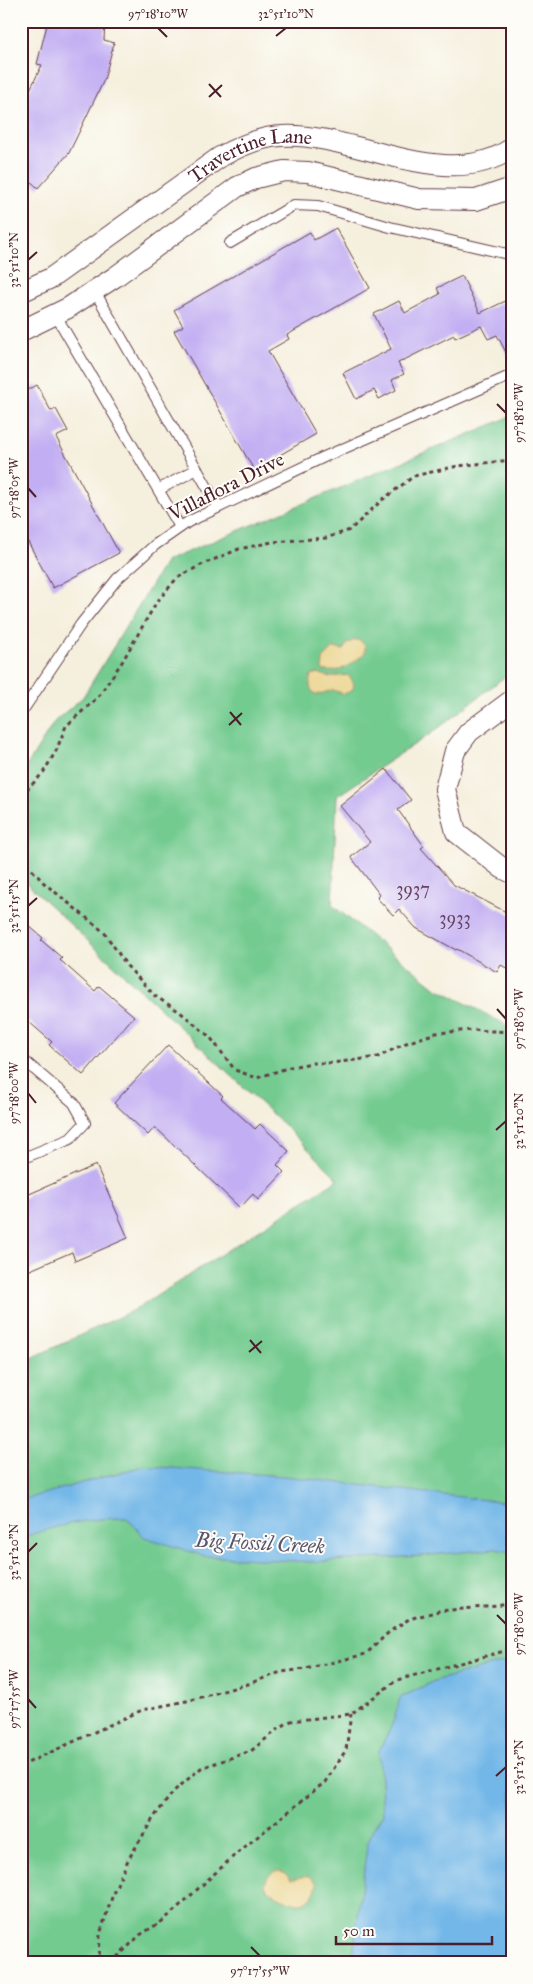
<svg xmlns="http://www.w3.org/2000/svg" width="533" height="1984" font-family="'IM FELL Great Primer',serif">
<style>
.green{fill:#73cb90;stroke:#5e755e}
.sand{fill:#eeda9e;stroke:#9c7c64}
.water{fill:#72b7e8;stroke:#5e6b8a}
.building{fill:#c2aff3}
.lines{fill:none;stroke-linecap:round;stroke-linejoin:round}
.service-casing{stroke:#643e46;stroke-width:12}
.minor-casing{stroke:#643e46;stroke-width:22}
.path{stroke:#643e46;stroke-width:3;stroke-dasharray:4 4;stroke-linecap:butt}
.service{stroke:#fff;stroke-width:10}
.minor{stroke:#fff;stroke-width:20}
.ticks{fill:none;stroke:#4a1f2b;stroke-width:2}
.labels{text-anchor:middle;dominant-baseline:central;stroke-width:4;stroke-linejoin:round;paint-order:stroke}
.number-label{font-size:18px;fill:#68435d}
.street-label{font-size:20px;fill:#4a1f2b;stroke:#fdfcf7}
.water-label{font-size:21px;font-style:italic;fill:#58546d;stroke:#fdfcf7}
.neatline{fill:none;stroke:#4a1f2b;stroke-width:2}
.ticks-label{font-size:12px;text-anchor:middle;fill:#4a1f2b}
</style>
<rect width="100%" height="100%" fill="#fdfcf7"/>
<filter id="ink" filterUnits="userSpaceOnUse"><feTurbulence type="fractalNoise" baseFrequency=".02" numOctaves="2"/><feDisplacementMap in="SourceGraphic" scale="10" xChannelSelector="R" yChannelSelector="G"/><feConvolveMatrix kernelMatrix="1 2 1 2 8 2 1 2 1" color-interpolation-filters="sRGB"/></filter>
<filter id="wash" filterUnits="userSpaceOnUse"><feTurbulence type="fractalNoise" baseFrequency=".0096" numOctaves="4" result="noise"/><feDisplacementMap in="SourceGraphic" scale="20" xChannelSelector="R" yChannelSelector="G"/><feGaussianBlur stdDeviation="1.12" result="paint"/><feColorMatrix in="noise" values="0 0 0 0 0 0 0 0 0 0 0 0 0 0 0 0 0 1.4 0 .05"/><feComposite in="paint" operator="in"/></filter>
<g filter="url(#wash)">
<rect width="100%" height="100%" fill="#f5efdd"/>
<path class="green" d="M512 416V671L436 730 337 796 332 905 435 987 512 1028V1963H21V1363L138 1308 338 1179 285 1126 21 878V775L55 721 83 697 166 561Z"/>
<g class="sand">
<path d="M354 640H360L365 646V653C352 664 339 675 322 670L323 659 334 648 343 650 347 644Z"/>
<path d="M318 673 329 677 348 675 352 680 354 686 351 691 344 694 333 690 316 695C309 689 309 684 311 675Z"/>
<path d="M275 1871C283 1870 286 1873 291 1879 298 1879 303 1876 310 1876L317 1884C311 1915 282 1902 265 1887 266 1879 267 1875 275 1871Z"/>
</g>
<g class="water">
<path d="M143 1466 284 1476 512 1503V1552L495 1549 421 1556 311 1562 204 1556 144 1537 127 1518C88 1518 57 1525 21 1538V1500Z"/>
<path d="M512 1660V1939L505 1963H352L367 1845 373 1829 383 1814 379 1751 394 1720 400 1698 434 1681Z"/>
</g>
<g id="blocks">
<g class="building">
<path d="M48 21H105L104 40 114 43 104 80 69 153 38 188 21 173V108L42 65 37 64Z"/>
<path d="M336 228 370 288 287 335 289 339 268 351 316 434 254 470 174 331 183 326 174 310 310 232 314 240Z"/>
<path d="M462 276 480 313 512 298V364L497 335 488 339 481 326 455 338 454 335 398 363 404 374 392 380 396 390 379 399 374 390 356 399 343 373 391 349 374 314 399 301 405 313 440 294 437 288Z"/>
<path d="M37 385 51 411 56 409 68 431 56 437 119 553 53 588 21 529V394Z"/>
<path d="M386 769 411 800 398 810 424 846 421 848 454 885 512 915V971L501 965 497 972 457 949 456 950 416 928 399 909 393 915 377 898 380 895 351 857 370 842 340 806Z"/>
<path d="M21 919 43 938 41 940 62 958 60 960 95 991 99 986 134 1016 83 1075 49 1045 52 1042 21 1015Z"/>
<path d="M168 1045 223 1096 221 1098 255 1129 260 1124 289 1151 277 1165 284 1172 258 1200 253 1194 240 1208 155 1127 148 1135 114 1103Z"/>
<path d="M96 1165 128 1238 75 1261 72 1252 21 1274V1200L28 1197 27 1195Z"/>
</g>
</g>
</g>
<g filter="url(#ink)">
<use href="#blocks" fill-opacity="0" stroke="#643e46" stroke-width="1"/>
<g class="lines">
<g class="service-casing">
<g id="service">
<path d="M230 243 294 205 318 206 390 227 512 255"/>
<path d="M94 290 218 506"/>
<path d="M55 314 180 527"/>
<path d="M158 490 197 469"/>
<path d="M21 713 81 624 117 579 155 545 188 522 324 457 512 375"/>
<path d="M21 1058 74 1103 85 1123 70 1139 21 1159"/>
</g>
</g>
<g class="minor-casing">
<g id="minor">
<path id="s1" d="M21 292 51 278 220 157C238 147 260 137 281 136 352 131 446 195 512 148"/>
<path d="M21 331 68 308 115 277 237 187 256 178 284 171 308 172 419 199 476 200 512 188"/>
<path d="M512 700 469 732 455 751 445 789 456 832 502 868 512 873"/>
</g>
</g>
<g class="path">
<path d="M21 796 43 773 56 751 66 726 98 697 122 662 156 603 177 578 201 565 239 549 272 542 326 538 350 530 382 500 414 476 458 466 512 460"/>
<path d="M21 858 44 883 104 932 127 966 155 996 180 1012 210 1037 235 1070 257 1078 290 1067 312 1063H332L378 1057 406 1043 436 1033 473 1030 512 1032"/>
<path d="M21 1766 142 1710 191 1700 248 1684 281 1672 306 1669 366 1654 389 1632 409 1619 439 1611 497 1606 512 1603"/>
<path d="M99 1963 100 1934 114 1891 128 1860 154 1817 174 1791 201 1768 251 1751 279 1728 291 1721 351 1714 397 1680 512 1649"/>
<path d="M111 1963 140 1935 164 1920 236 1854 325 1782 346 1750 351 1714"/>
</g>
<use href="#service" class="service"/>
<use href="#minor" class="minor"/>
</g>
</g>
<path class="ticks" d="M158 28 167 37M276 36 286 28M209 84 221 97M209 97 222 85M28 260 37 252M497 404 506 413M28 488 36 497M230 712 241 725M229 725 242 713M28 906 37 898M497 1009 506 1019M28 1093 36 1103M496 1130 506 1121M250 1340 261 1353M249 1352 262 1341M28 1552 37 1543M497 1615 506 1624M28 1699 36 1708M496 1776 506 1767M251 1947 260 1956"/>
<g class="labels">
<g class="number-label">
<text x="413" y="889">3937</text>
<text x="455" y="918">3933</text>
</g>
<g class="street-label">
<text stroke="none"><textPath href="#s1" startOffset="271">Travertine Lane</textPath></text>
<text transform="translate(226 486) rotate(-27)">Villaflora Drive</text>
</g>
<g class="water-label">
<text transform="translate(260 1543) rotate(3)">Big Fossil Creek</text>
</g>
</g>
<rect width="533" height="1984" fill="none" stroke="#fdfcf7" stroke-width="55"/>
<path d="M336 1936v8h156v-8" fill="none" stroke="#4a1f2b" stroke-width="2.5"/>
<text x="343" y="1936" font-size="15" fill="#4a1f2b" stroke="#fdfcf7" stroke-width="4" paint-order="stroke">50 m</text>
<rect x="28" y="28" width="478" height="1928" class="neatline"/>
<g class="ticks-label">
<text x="158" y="18">97°18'10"W</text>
<text x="286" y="18">32°51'10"N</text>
<text transform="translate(14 260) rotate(-90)" y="4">32°51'10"N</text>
<text transform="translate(519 413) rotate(-90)" y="4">97°18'10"W</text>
<text transform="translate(14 488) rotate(-90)" y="4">97°18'05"W</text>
<text transform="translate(14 906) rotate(-90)" y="4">32°51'15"N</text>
<text transform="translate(519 1019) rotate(-90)" y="4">97°18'05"W</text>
<text transform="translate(14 1093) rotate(-90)" y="4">97°18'00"W</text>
<text transform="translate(519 1121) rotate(-90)" y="4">32°51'20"N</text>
<text transform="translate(14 1552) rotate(-90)" y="4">32°51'20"N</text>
<text transform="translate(519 1624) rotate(-90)" y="4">97°18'00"W</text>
<text transform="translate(14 1699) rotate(-90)" y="4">97°17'55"W</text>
<text transform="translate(519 1767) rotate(-90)" y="4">32°51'25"N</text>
<text x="260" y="1975">97°17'55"W</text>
</g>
</svg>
